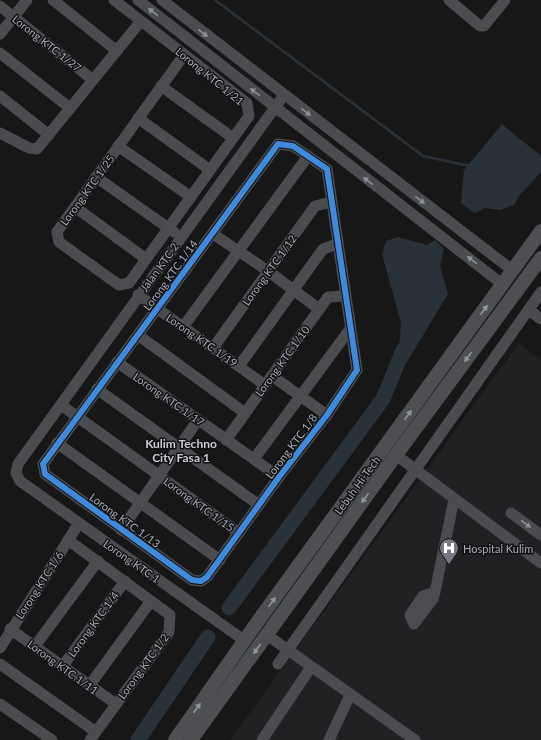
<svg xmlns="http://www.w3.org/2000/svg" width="541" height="740" font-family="Lato,sans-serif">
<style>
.built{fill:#212123}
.water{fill:#2a3239}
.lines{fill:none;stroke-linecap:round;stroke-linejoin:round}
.stream{stroke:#2a3239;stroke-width:2.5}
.river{stroke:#2a3239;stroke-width:15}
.minor{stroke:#4b4c50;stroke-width:11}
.major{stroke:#4d4f52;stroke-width:14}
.cycleway-casing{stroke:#111113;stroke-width:8}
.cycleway{stroke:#408adc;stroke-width:6}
.oneway{fill:#8c9099}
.oneway2{fill:#91969e}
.labels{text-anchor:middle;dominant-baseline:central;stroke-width:3;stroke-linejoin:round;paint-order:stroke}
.street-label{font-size:11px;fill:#a8adb8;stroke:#111113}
.poi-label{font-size:11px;fill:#a8adb8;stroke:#111113;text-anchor:start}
.neighbourhood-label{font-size:12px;font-weight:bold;fill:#c9ccd4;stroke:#111113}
</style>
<rect width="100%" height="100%" fill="#171717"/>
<path class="built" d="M519 343 541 361V740H230Z"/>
<g class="water">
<path d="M502 124 541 156V172L519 196 514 205 500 210 485 208 474 213 461 203 464 170Z"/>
<path d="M398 237 427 245 435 240 444 249 440 266 448 294 401 372 392 366 399 349 401 323 382 254 386 241Z"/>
</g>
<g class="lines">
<path class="stream" d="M215 0 423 156 470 166"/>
<g class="river">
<path d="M229 608 383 399 403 350"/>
<path d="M138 740 208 637"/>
</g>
<g class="minor">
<path d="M53 0 117 51"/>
<path d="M114 0 247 103 249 116 129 283 119 285 59 242 57 232 184 55"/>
<path d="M138 0 502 284"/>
<path d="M162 0 512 270"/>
<path d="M449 0 480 26H484L505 0"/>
<path d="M0 6 93 80"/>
<path d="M0 34 27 0"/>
<path d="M0 53 70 108"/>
<path d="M161 86 233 138"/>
<path d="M0 96 49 135"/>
<path d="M138 118 210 170"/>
<path d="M0 133 29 148 37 149 141 21"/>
<path d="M278 144 293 146 327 169 357 370 327 415 279 477 207 577 201 581 192 580 45 474 43 464Z"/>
<path d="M118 146 191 197"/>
<path d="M96 177 174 232"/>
<path d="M75 207 146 259"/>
<path d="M213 234 268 271 319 309"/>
<path d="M138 295 265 385"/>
<path d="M529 310 541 319"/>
<path d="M183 327 308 156"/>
<path d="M138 335 245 413"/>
<path d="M213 348 315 206 331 202"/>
<path d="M117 362 279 477"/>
<path d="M239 366 323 249 337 244"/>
<path d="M272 376 327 415"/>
<path d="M97 389 259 505"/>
<path d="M61 405 239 533"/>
<path d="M226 440 328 297 345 296"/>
<path d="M57 443 220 560"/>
<path d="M396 455 541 563"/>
<path d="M254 459 350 329"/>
<path d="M511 513 541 535"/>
<path d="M121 530 198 420"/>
<path d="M68 540 170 615 169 632 90 740"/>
<path d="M435 592 423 596 410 615 414 624 433 599 435 592 454 499"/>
<path d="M10 629 116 704"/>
<path d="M267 635 415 740"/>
<path d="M245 641 20 481 16 473 18 464 284 95"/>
<path d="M35 646 98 561"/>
<path d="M0 648 79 523"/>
<path d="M0 664 96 732"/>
<path d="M278 664 541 292"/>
<path d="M62 667 125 581"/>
<path d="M89 686 151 601"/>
<path d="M0 704 52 740"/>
<path d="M262 740 311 667"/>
<path d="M329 740 350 695"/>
</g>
<g class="major">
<path d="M175 740 256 624 541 231"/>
<path d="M191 740 396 455 541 258"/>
</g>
<g class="cycleway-casing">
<path id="cycleway" d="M278 144 293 146 327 169 357 370 327 415 279 477 207 577 201 581 192 580 45 474 43 464Z"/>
</g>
<use href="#cycleway" class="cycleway"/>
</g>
<defs><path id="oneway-solid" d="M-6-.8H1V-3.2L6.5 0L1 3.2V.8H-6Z"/></defs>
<g class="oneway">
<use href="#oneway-solid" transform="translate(153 12) rotate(-142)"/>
<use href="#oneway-solid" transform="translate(203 33) rotate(38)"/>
<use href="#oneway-solid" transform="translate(255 92) rotate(-142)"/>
<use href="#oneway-solid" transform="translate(306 112) rotate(38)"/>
<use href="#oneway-solid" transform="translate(368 181) rotate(-143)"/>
<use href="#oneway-solid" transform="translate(420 200) rotate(37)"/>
<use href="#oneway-solid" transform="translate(472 260) rotate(-142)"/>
<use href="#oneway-solid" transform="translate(526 524) rotate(36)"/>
</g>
<g class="oneway2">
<use href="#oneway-solid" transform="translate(484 310) rotate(-54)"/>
<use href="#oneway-solid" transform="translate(468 357) rotate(126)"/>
<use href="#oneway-solid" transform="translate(408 415) rotate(-54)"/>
<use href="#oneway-solid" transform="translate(365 498) rotate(126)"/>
<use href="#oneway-solid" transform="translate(272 602) rotate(-54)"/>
<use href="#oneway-solid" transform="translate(257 649) rotate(126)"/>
<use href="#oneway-solid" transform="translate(197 708) rotate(-55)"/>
</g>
<defs>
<g id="hospital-pin" transform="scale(1)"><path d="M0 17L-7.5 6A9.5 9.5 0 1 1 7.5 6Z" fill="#757880" stroke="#111113"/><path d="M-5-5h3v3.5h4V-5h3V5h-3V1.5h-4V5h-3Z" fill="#fff"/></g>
</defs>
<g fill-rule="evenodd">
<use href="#hospital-pin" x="449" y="548"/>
</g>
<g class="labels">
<g class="street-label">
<text transform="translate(47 43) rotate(38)">Lorong KTC 1/27</text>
<text transform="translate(210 76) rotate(39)">Lorong KTC 1/21</text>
<text transform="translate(87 190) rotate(-54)">Lorong KTC 1/25</text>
<text transform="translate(159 267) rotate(-54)">Jalan KTC 2</text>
<text transform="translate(269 270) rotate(-54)">Lorong KTC 1/12</text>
<text transform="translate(170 275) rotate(-54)">Lorong KTC 1/14</text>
<text transform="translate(202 340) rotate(35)">Lorong KTC 1/19</text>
<text transform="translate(282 361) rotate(-54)">Lorong KTC 1/10</text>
<text transform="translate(169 399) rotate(35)">Lorong KTC 1/17</text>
<text transform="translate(291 446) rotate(-53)">Lorong KTC 1/8</text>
<text transform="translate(357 485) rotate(-54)">Lebuh Hi-Tech</text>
<text transform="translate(199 504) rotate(36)">Lorong KTC 1/15</text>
<text transform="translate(125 520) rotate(36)">Lorong KTC 1/13</text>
<text transform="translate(132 561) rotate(35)">Lorong KTC 1</text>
<text transform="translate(39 585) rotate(-57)">Lorong KTC 1/6</text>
<text transform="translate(93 624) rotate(-54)">Lorong KTC 1/4</text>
<text transform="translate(143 666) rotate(-54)">Lorong KTC 1/2</text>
<text transform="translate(63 667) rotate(36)">Lorong KTC 1/11</text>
</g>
<g class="poi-label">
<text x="463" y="548">Hospital Kulim</text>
</g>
<g class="neighbourhood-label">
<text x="181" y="443">Kulim Techno<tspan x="181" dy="14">City Fasa 1</tspan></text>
</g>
</g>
</svg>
